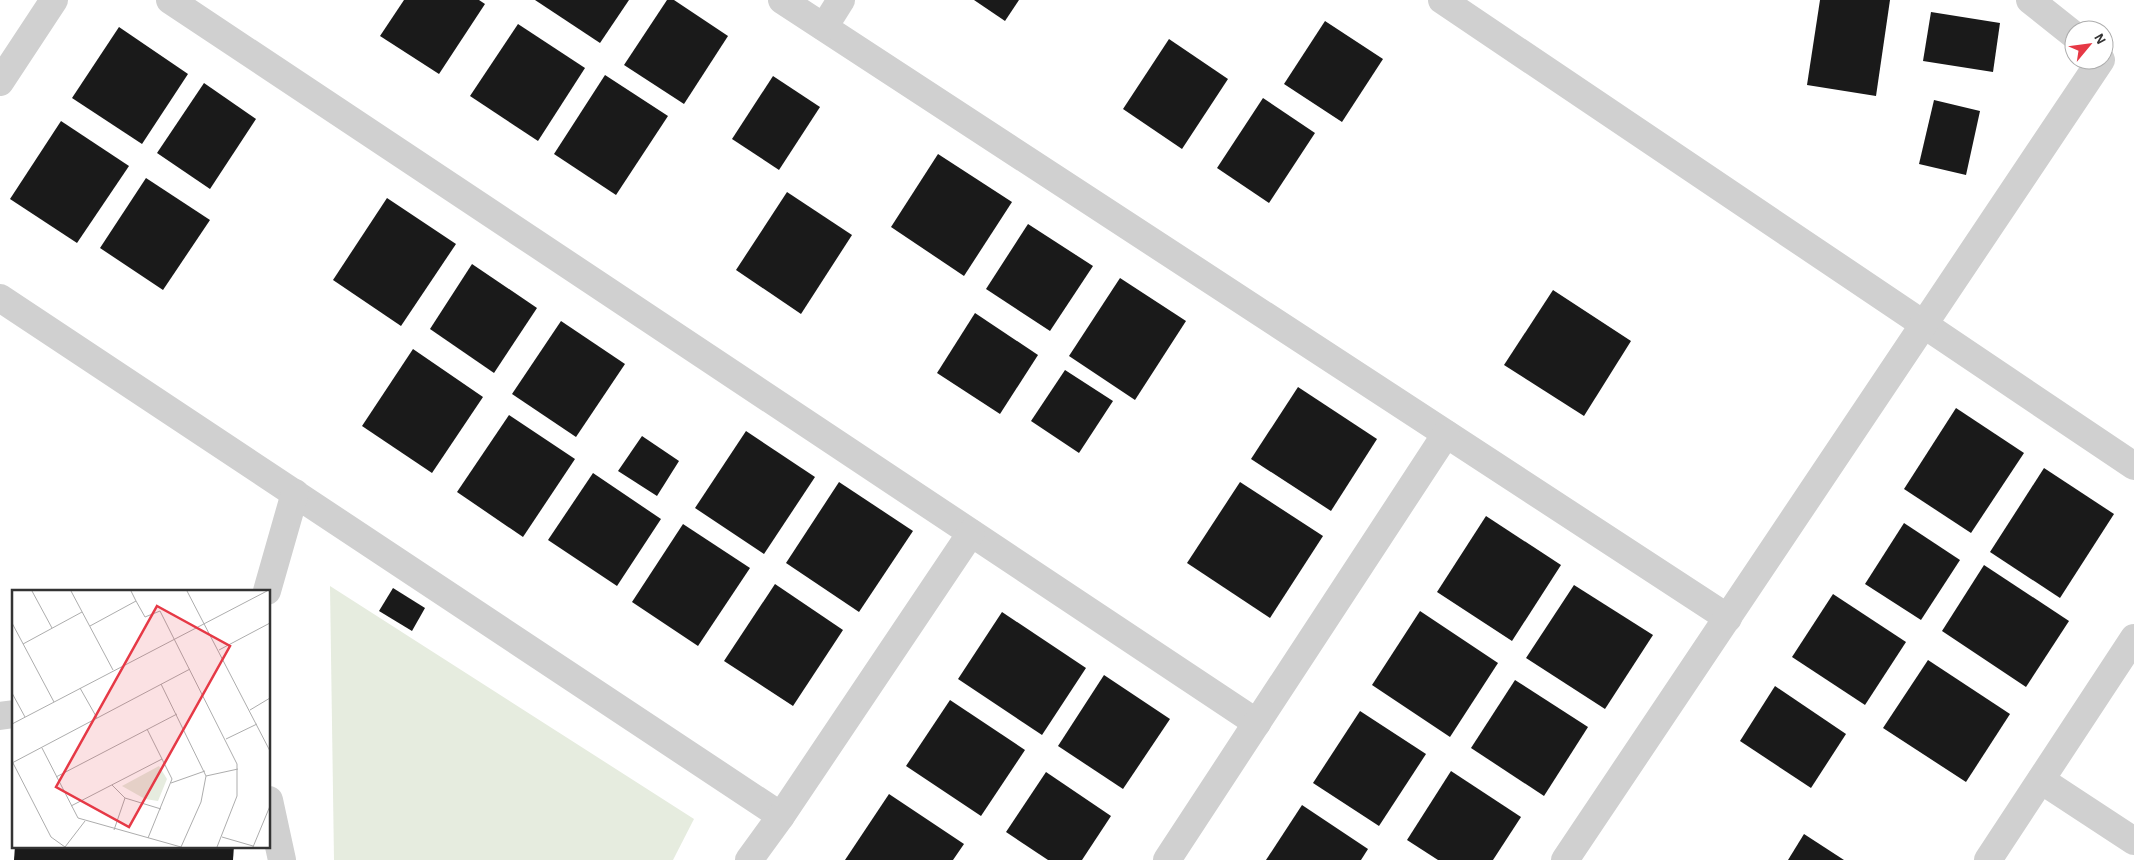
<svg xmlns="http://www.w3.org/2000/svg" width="2134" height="860" font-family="'Alegreya Sans',sans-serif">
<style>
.green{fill:#e6ecdf}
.building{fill:#1a1a1a}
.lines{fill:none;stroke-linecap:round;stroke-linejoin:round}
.street{stroke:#d0d0d0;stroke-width:28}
.inset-road{fill:none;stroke:#adadad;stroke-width:1}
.view{fill:#e63946;fill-opacity:0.15;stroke:#e63946;stroke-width:2.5}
.inset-edge{fill:none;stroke:#333;stroke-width:2.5}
</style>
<rect width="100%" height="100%" fill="#fff"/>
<path class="green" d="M330 586 694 819 673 860H334Z"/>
<g class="building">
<path d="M404 0H479L485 4 439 74 380 36Z"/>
<path d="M535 0H629L600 43Z"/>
<path d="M667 0H674L728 36 684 104 624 65Z"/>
<path d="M974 0H1019L1005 21Z"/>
<path d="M1820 0H1890L1876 96 1807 85Z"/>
<path d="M1931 12 2000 23 1993 72 1923 61Z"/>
<path d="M1325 21 1383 59 1342 122 1284 84Z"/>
<path d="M518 24 585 68 538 141 470 96Z"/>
<path d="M119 27 188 74 142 144 72 98Z"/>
<path d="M1169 39 1228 79 1182 149 1123 109Z"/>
<path d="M605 75 668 116 616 195 554 154Z"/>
<path d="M773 76 820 107 779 170 732 139Z"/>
<path d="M204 83 256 119 210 189 157 153Z"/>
<path d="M1263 98 1315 133 1269 203 1217 168Z"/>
<path d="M1934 100 1980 111 1966 175 1919 164Z"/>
<path d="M61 121 129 166 77 243 10 199Z"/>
<path d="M938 154 1012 202 964 276 891 227Z"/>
<path d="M146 178 210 220 163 290 100 248Z"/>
<path d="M787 192 852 235 801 314 736 270Z"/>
<path d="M387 198 456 244 401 326 333 280Z"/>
<path d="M1028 224 1093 266 1050 331 986 289Z"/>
<path d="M472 264 537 308 494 373 430 329Z"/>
<path d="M1120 278 1186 321 1135 400 1069 356Z"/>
<path d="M1553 290 1631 341 1584 416 1504 365Z"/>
<path d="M975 313 1038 355 1000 414 937 373Z"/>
<path d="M561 321 625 364 576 437 512 394Z"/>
<path d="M413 349 483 397 432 473 362 426Z"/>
<path d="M1065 370 1113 401 1079 453 1031 421Z"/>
<path d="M1298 387 1377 439 1331 511 1251 459Z"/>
<path d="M1956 408 2024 453 1971 533 1904 489Z"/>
<path d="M509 415 575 459 523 537 457 492Z"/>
<path d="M746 431 815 477 764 554 695 508Z"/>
<path d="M642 436 679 461 657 496 618 471Z"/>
<path d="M2044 468 2114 514 2060 598 1990 552Z"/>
<path d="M593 473 661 519 617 586 548 540Z"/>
<path d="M839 482 913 531 859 612 786 563Z"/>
<path d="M1240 482 1323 536 1270 618 1187 563Z"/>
<path d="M1486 516 1561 565 1512 641 1437 592Z"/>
<path d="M1904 523 1960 560 1921 620 1865 584Z"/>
<path d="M683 524 750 568 698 646 632 602Z"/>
<path d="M1984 565 2069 621 2026 687 1942 631Z"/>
<path d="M775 584 843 630 793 706 724 661Z"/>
<path d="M1574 585 1653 635 1605 709 1526 658Z"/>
<path d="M393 588 425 608 412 631 379 611Z"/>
<path d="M1833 594 1906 642 1865 705 1792 657Z"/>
<path d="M1420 611 1498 663 1450 737 1372 685Z"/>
<path d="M1002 612 1086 668 1042 735 958 679Z"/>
<path d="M1928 660 2010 714 1966 782 1883 728Z"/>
<path d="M1104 675 1170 719 1123 789 1058 746Z"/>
<path d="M1515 680 1588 727 1544 796 1471 748Z"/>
<path d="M1775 686 1846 734 1811 788 1740 741Z"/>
<path d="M950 700 1025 750 981 816 906 766Z"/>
<path d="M1360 711 1426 754 1379 826 1313 783Z"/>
<path d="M1451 771 1521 817 1493 860H1438L1407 840Z"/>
<path d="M1046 772 1111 816 1082 860H1048L1006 832Z"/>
<path d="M889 794 964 844 953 860H845Z"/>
<path d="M1302 805 1368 849 1361 860H1266Z"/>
<path d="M1804 834 1844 860H1788Z"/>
<path d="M15 846H234L233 860H14Z"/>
</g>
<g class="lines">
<g class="street">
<path d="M170 0 1257 723"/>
<path d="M782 0 1728 618"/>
<path d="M1442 0 2134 466"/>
<path d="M2030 0 2074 35"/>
<path d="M824 27 841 0"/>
<path d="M0 82 54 0"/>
<path d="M0 298 781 816"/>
<path d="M267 591 295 493"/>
<path d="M0 716 14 714"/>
<path d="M2041 780 2134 841"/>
<path d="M269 800 282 860"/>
<path d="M749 860 781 816 971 533"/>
<path d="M1167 860 1446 434"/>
<path d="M1565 860 2101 60"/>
<path d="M1988 860 2134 638"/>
</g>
</g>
<g transform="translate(12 590)">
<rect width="258" height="258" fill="#fff"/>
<path d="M147 176 155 189 146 211 133 209 110 196Z" fill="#e6ecdf"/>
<path class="inset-road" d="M20 1 40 38M59 1 101 80M175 1 258 161M124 11 133 27 148 21 225 174V206L205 257M0 33 42 112M78 36 124 11 119 1M11 54 70 22M207 60 258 33M149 94 194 186 189 212 169 257M68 98 85 128M0 103 13 127M238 120 258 108M0 134 255 1M135 139 160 189 136 248M214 149 245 134M30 158 66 228 169 257M0 173 178 79M1 173 39 247 53 257M194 186 226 179M44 187 165 124M159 193 193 181M100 195 113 208 149 219M59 216 150 169M102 240 113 208M210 247 241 256M53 257 73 231M241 257 258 216"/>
<path class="view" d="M145 16 218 56 117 237 44 197Z"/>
<rect width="258" height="258" class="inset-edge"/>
</g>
<g transform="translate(2089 45) rotate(61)"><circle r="24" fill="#ffffff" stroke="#adadad"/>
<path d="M0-4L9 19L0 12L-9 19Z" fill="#e63946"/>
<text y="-8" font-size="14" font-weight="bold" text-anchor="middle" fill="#333333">N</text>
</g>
</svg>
